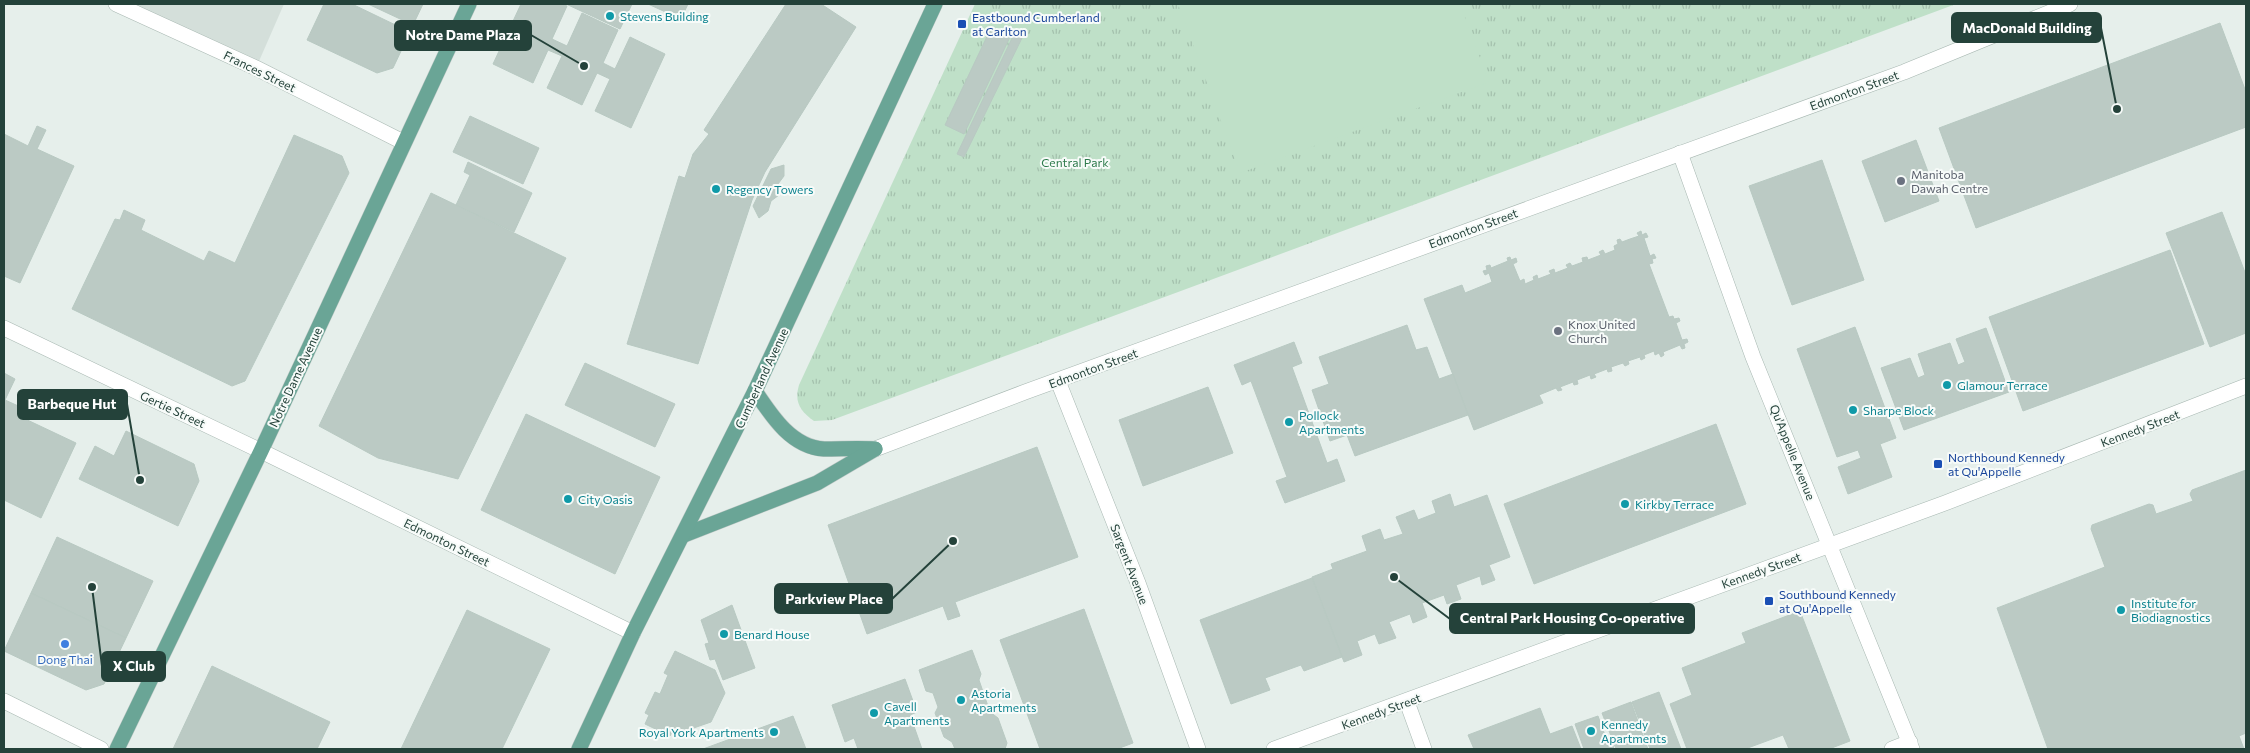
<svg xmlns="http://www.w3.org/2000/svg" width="2250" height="753" font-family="Commissioner,sans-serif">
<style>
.built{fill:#d4dfda}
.grass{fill:url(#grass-tufts)}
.pitch{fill:#bfe0c8}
.building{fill:#bbcac4;stroke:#b8c9c2}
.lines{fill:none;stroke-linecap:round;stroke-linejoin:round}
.minor-casing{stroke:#a8b8b2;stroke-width:16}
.tertiary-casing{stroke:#a8b8b2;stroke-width:16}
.primary-casing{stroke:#c2cac8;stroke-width:16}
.minor{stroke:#fff;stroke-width:15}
.tertiary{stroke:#fff;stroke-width:15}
.primary{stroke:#6aa596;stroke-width:15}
.culture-dot{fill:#0f9aa8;stroke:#f7fbf9;stroke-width:2}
.transit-dot{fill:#1a4fb4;stroke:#f7fbf9;stroke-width:2}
.worship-dot{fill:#6b7280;stroke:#f7fbf9;stroke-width:2}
.shop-dot{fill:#3f7fe0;stroke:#f7fbf9;stroke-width:2}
.labels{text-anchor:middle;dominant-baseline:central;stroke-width:4;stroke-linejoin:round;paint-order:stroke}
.culture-label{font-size:12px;fill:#0d838f;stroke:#f7fbf9;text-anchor:start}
.transit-label{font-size:12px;fill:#164399;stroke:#f7fbf9;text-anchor:start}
.street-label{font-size:12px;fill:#24423a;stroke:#f7fbf9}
.park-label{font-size:12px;fill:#2d7a4b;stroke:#f7fbf9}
.worship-label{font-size:12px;fill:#5b616d;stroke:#f7fbf9;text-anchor:start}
.shop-label{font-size:12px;fill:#366cbe;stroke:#f7fbf9}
.leader{fill:none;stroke:#24423a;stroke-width:2}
.callout-dot{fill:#24423a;stroke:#f7fbf9;stroke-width:2}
.callout{fill:#24423a;stroke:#24423a;stroke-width:2}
.callout-label{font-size:14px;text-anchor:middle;font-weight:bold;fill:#fff}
</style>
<defs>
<pattern id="grass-tufts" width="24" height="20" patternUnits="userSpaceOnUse" patternTransform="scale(1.25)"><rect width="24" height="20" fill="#bfe0c8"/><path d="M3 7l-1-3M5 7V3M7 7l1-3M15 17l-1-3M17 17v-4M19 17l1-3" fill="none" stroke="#a4c1ad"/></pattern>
</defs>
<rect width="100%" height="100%" fill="#e6efeb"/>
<path class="built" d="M116 4H284L256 68Z"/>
<path class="grass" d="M975 4H1956L832 420 814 421C800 411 794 402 799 385Z"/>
<path class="pitch" d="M1178 4H1460L1489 82 1240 173Z"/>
<g class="building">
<path d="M324 4H352L410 32 393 68 377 73 307 40Z"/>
<path d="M368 4H423L413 25Z"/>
<path d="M521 4H562L567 6 552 39 567 46 582 13 618 30 603 63 615 69 630 37 665 54 631 128 595 111 610 79 597 73 582 105 547 88 562 56 548 50 533 83 493 64Z"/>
<path d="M566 4H632L620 29Z"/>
<path d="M648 4H688L681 19Z"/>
<path d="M786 4H821L856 27 765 172 752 200 698 364 627 344 679 176 685 178 693 154 709 134 704 130Z"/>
<path d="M2220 23 2246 92V127L1976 228 1939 128Z"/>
<path d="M991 28 1010 37 964 134 945 125Z"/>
<path d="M1014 34 1022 38 964 157 957 154Z"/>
<path d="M470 116 539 148 523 184 453 152Z"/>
<path d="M37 126 46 130 37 149 74 166 20 283 4 276V134L28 146Z"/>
<path d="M294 135 342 156 349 173 245 381 232 386 72 309 115 219 120 220 124 210 145 220 141 230 204 261 209 251 235 263Z"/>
<path d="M1916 140 1939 201 1885 222 1862 161Z"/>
<path d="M1822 160 1864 280 1792 305 1749 186Z"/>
<path d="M468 162 532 193 514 232 456 205 470 175 464 172Z"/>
<path d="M784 165V176L778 184 779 195 771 201 768 211 759 218 753 206 771 169Z"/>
<path d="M431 193 566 258 458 479 378 458 319 426Z"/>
<path d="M2222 212 2246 275V333L2210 347 2166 233Z"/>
<path d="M1641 231 1642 235 1646 233 1648 237 1644 238 1650 256 1654 254 1656 258 1652 259 1653 263 1649 264 1669 317 1673 316 1674 319 1679 318 1680 321 1676 323 1682 340 1687 339 1688 342 1684 344 1685 348 1682 349 1680 345 1663 352 1664 355 1661 357 1659 353 1655 355 1654 351 1644 355 1645 358 1641 360 1640 357 1628 361 1629 364 1625 366 1623 363 1611 367 1612 371 1608 372 1607 369 1594 374 1596 377 1591 379 1590 375 1577 380 1578 384 1574 385 1573 382 1560 387 1562 390 1558 391 1556 388 1539 395 1543 403 1474 430 1424 299 1462 285 1465 293 1492 282 1489 273 1485 275 1483 271 1487 270 1486 266 1490 265 1491 268 1508 261 1507 258 1510 257 1511 260 1516 258 1517 262 1513 264 1520 281 1524 279 1525 284 1534 280 1533 277 1537 275 1538 279 1551 274 1549 271 1554 269 1555 273 1568 268 1566 265 1570 263 1572 266 1583 262 1582 258 1587 257 1588 260 1601 255 1599 252 1603 250 1605 254 1615 250 1614 246 1618 244 1617 240 1620 239 1622 242 1630 239 1639 236 1637 233Z"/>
<path d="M2170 250 2204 344 2023 411 1989 317Z"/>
<path d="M1407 325 1416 350 1427 347 1439 379 1453 374 1468 415 1355 456 1347 435 1330 441 1312 390 1329 384 1319 357Z"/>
<path d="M1855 327 1896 438 1880 444 1892 477 1848 494 1838 467 1861 458 1858 450 1837 457 1797 349Z"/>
<path d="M1986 328 2009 392 1904 430 1881 368 1910 358 1918 378 1925 375 1918 354 1950 343 1958 365 1965 362 1956 339Z"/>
<path d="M1294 342 1302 363 1292 367 1327 463 1337 459 1345 481 1285 503 1276 481 1287 477 1251 381 1242 385 1234 365Z"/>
<path d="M585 363 675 404 655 447 565 405Z"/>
<path d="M4 373 15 379 5 400 25 409 21 417 76 443 41 518 4 500Z"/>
<path d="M1208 387 1233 453 1143 486 1119 420Z"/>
<path d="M526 414 660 477 615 574 481 510Z"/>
<path d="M1716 424 1746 504 1534 584 1504 504Z"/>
<path d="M126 431 194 464 199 481 178 526 79 479 95 446 114 456Z"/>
<path d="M1037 447 1078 557 955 602 960 616 948 620 943 606 867 634 828 525Z"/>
<path d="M2246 470V733L2239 736 2244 749H2048L1997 608 2105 567 2091 529 2092 525 2149 504 2153 505 2156 514 2193 501 2190 494 2192 490Z"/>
<path d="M1450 494 1454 507 1487 495 1510 557 1489 565 1495 580 1482 585 1480 576 1456 585 1461 599 1447 604 1444 595 1422 603 1427 617 1413 623 1410 614 1389 622 1396 638 1379 644 1375 634 1357 641 1362 655 1344 662 1312 577 1333 569 1331 564 1367 551 1362 536 1380 529 1384 540 1403 534 1396 517 1414 510 1418 520 1436 513 1432 501Z"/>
<path d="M57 537 153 581 126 638 31 593Z"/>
<path d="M1312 578 1342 657 1304 671 1301 665 1265 678 1270 690 1231 704 1200 620Z"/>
<path d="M31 593 126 638 104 684 86 690 4 651Z"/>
<path d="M732 605 755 668 723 680 715 659 710 660 705 644 709 643 701 620Z"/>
<path d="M1084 609 1133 743 1117 749H1040L1000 640Z"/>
<path d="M467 610 550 649 502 749H401Z"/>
<path d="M1800 611 1850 741 1829 749H1789L1783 735 1745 749H1687L1670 704 1692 695 1682 668 1746 643 1742 633Z"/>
<path d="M972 650 981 674 979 680 990 712 998 718 1007 743 1005 749H955L952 742 944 737 935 713 938 707 933 693 926 691 919 670Z"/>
<path d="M675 651 715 670 725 693 711 722 682 732 674 728 670 736 645 724 649 715 645 713 655 692 660 694 668 675 664 673Z"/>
<path d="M212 666 330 722 317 749H173Z"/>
<path d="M905 679 917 712 910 715 922 749H858L854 738 845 742 832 705Z"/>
<path d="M1659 692 1681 749H1650L1632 702Z"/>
<path d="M1631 702 1648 749H1616L1602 713Z"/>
<path d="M1540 708 1550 734 1572 726 1581 749H1474L1468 735Z"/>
<path d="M793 716 806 749H703Z"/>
<path d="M1598 716 1606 738 1611 740 1614 749H1584L1575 724Z"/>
</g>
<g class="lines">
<g class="minor-casing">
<g id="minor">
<path d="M116 4 256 68 403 142"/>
<path d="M1680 153 1753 357 1912 749"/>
<path d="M4 328 261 451 633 633"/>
<path d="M4 701 101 749"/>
<path d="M1407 702 1424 749"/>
<path d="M1892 749 1910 742"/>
</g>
</g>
<g class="tertiary-casing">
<g id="tertiary">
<path d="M1058 381 1138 583 1198 749"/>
<path d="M875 449 1025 392 1904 72 2070 4"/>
<path d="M1274 749 1945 503 2246 386"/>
</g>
</g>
<g class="primary-casing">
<g id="primary">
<path d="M755 391C771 415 791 447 824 449 841 449 858 448 875 449"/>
<path d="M684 535 817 483 875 449"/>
<path d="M117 749 261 451 469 4"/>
<path d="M579 749 633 633 755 391 935 4"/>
</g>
</g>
<use href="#minor" class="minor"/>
<use href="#tertiary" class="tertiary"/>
<use href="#primary" class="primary"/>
</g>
<g class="culture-dot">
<circle cx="610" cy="16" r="5"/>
<circle cx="716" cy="189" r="5"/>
<circle cx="1947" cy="385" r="5"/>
<circle cx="1853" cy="410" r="5"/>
<circle cx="1289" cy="422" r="5"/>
<circle cx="568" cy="499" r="5"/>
<circle cx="1625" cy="504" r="5"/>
<circle cx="2121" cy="610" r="5"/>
<circle cx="724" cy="634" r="5"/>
<circle cx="961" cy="700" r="5"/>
<circle cx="874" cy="713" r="5"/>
<circle cx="1591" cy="731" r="5"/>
<circle cx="774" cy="732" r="5"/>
</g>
<g class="transit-dot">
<rect x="957" y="19" width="10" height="10" rx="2.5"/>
<rect x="1933" y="459" width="10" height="10" rx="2.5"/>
<rect x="1764" y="596" width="10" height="10" rx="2.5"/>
</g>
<g class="worship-dot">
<circle cx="1901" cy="181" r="5"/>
<circle cx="1558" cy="331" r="5"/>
</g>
<circle class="shop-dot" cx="65" cy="644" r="5"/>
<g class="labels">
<g class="culture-label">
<text x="620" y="16">Stevens Building</text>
<text x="726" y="189">Regency Towers</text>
<text x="1957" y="385">Glamour Terrace</text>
<text x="1863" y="410">Sharpe Block</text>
<text x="1299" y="415">Pollock<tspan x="1299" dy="14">Apartments</tspan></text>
<text x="578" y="499">City Oasis</text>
<text x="1635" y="504">Kirkby Terrace</text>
<text x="2131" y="603">Institute for<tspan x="2131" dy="14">Biodiagnostics</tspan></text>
<text x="734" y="634">Benard House</text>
<text x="971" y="693">Astoria<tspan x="971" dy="14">Apartments</tspan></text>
<text x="884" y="706">Cavell<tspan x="884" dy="14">Apartments</tspan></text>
<text x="1601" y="724">Kennedy<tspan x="1601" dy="14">Apartments</tspan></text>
<text x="764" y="732" text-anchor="end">Royal York Apartments</text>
</g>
<g class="transit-label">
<text x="972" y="17">Eastbound Cumberland<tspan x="972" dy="14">at Carlton</tspan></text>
<text x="1948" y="457">Northbound Kennedy<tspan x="1948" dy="14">at Qu'Appelle</tspan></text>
<text x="1779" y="594">Southbound Kennedy<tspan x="1779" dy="14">at Qu'Appelle</tspan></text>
</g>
<g class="street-label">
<text transform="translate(260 71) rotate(26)">Frances Street</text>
<text transform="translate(1854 90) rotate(-20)">Edmonton Street</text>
<text transform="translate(1473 228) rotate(-20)">Edmonton Street</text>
<text transform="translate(1093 368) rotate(-20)">Edmonton Street</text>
<text transform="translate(295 377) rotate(-65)">Notre Dame Avenue</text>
<text transform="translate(761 378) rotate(-65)">Cumberland Avenue</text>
<text transform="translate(173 409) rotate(25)">Gertie Street</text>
<text transform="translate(2140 428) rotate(-21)">Kennedy Street</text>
<text transform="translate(1793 452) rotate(68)">Qu'Appelle Avenue</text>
<text transform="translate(447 542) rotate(26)">Edmonton Street</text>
<text transform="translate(1130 564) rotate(69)">Sargent Avenue</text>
<text transform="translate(1761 570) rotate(-20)">Kennedy Street</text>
<text transform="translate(1381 711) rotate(-20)">Kennedy Street</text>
</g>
<g class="park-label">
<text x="1075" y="162">Central Park</text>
</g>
<g class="worship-label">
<text x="1911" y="174">Manitoba<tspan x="1911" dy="14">Dawah Centre</tspan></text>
<text x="1568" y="324">Knox United<tspan x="1568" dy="14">Church</tspan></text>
</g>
<g class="shop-label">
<text x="65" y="659">Dong Thai</text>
</g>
</g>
<path class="leader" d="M2117 109L2101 28M584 66L531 35M140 480L127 404M953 541L892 599M1394 577L1450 619M92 587L102 666"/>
<g class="callout-dot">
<circle cx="2117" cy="109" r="5"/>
<circle cx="584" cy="66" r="5"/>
<circle cx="140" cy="480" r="5"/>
<circle cx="953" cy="541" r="5"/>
<circle cx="1394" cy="577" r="5"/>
<circle cx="92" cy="587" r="5"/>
</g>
<g class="callout">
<rect x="1952" y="13" width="149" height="29" rx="5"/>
<rect x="395" y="21" width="136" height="29" rx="5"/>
<rect x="18" y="390" width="109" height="29" rx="5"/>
<rect x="775" y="584" width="117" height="29" rx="5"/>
<rect x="1450" y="604" width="244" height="29" rx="5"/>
<rect x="102" y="652" width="63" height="29" rx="5"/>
</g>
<g class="callout-label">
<text x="2027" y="33">MacDonald Building</text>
<text x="463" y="40">Notre Dame Plaza</text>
<text x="72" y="409">Barbeque Hut</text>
<text x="834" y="604">Parkview Place</text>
<text x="1572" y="623">Central Park Housing Co-operative</text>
<text x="134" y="671">X Club</text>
</g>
<rect width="2250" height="753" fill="none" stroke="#24423a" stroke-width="10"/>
</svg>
